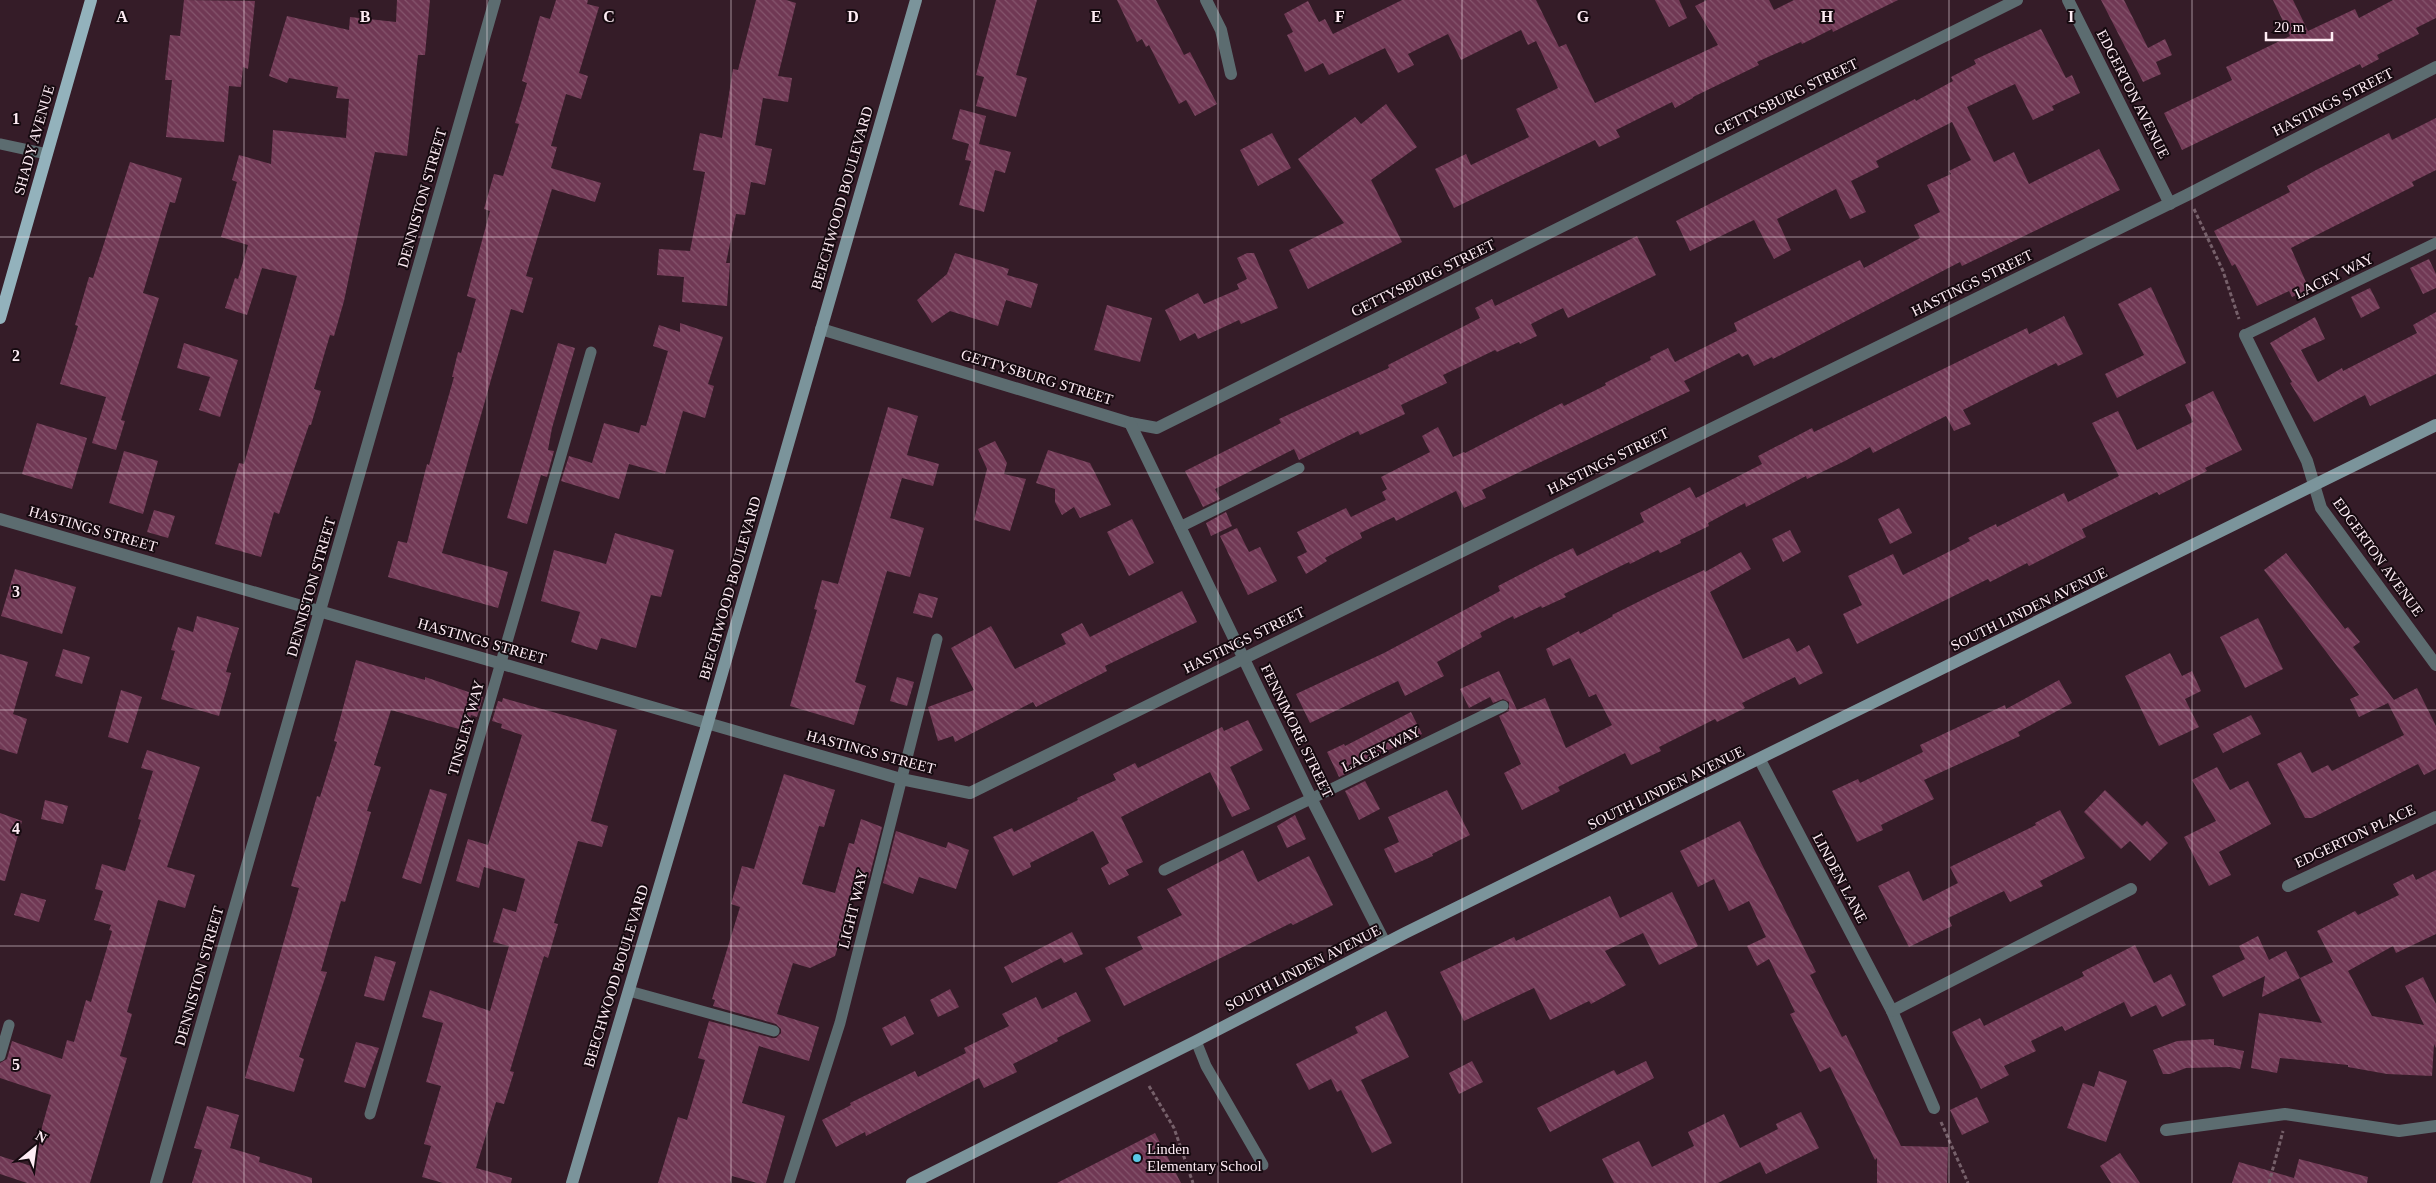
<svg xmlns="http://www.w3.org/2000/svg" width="2436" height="1183" font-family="Georgia,serif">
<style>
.building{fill:url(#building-back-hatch)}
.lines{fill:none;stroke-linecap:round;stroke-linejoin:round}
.path{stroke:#76606a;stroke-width:3;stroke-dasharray:4 2.5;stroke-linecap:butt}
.lane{stroke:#5c6c70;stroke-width:11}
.street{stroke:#5c6c70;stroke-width:12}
.secondary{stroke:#7b949b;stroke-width:12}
.primary{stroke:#93b2bc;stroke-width:12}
.grid{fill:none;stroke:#feecf4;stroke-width:1;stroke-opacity:0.55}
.poi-dot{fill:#5ac8e6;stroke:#160a10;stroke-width:2}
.labels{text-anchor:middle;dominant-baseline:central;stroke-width:4;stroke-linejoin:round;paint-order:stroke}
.street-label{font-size:15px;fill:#feecf4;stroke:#160a10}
.poi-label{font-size:15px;fill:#feecf4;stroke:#160a10;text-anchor:start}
.grid-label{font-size:16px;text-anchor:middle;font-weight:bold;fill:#feecf4;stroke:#160a10;stroke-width:4;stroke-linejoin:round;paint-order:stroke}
</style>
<defs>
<pattern id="building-back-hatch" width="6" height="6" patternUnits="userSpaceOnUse" patternTransform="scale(1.25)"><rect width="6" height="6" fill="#703854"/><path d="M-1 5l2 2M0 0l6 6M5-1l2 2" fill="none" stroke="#85556d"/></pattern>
</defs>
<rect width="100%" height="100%" fill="#351c28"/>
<g class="building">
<path d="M184 0 255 1 248 69 243 67 241 87 229 86 224 142 166 137 172 80H165L170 35 180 36Z"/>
<path d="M397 0H430L425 55H418L407 156 375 152 344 301 334 336 330 335 314 389 321 391 311 425H309L279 514 274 512 261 557 215 544 239 463 244 464 297 276 262 268 247 315 225 308 235 278 238 279 248 245 221 237 237 182 232 180 239 155 271 164 273 130 346 138 349 99 336 98 338 87 289 78 287 83 269 76 287 16 349 30 350 17 396 22Z"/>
<path d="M556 0H588L587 4 599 7 579 73 588 76 581 99 566 94 551 146 557 147 551 168 601 183 595 202 552 189 526 276 533 278 523 313 511 309 442 553 508 572 498 608 388 577 398 541 407 543 427 464 429 465 454 377H452L458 352 461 353 476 299 467 296 490 211 484 209 494 174 503 176 519 124 515 123 527 83 522 81 540 16 550 19Z"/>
<path d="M756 0H786L796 3 778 76 792 78 788 102 763 98 755 145 772 149 765 185 751 182 745 215 736 214 726 263H730L727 306 682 302 684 277 657 275 659 249 690 251 705 172 693 170 700 133 722 138 733 69 738 70Z"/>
<path d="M996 0H1037L1016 75 1027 78 1016 117 976 106 984 77 976 75Z"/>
<path d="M1117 0H1156L1184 55 1190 52 1217 104 1195 116 1186 100 1179 104 1149 45 1146 47 1142 39 1137 42Z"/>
<path d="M1402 0H1536L1559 47 1566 44 1595 103 1718 45 1695 6 1707 0H1769L1774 10 1794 0H1898L1833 32 1832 29 1802 44 1801 42 1757 62 1759 65 1693 97V98L1675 108 1672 102 1616 130 1620 137 1599 147 1595 140 1454 208 1435 169 1466 154 1471 165 1529 137 1516 109 1558 88 1536 41 1528 45 1521 30 1461 60 1448 34 1408 54 1414 65 1398 73 1385 48 1329 75 1323 63 1305 72 1287 35 1293 32 1284 14 1308 1 1319 22 1325 19 1333 34Z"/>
<path d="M1655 0H1679L1687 18 1669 27Z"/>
<path d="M2101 0H2124L2148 48 2165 39 2172 55 2156 62 2161 74 2143 82Z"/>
<path d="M2273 0H2293L2308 31 2355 9 2359 18 2393 0H2436V18L2416 28 2419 34 2377 55 2379 59 2362 68 2360 64 2182 150 2164 113 2232 80 2226 67 2290 36Z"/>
<path d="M2041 29 2066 78 2072 75 2080 93 2052 106 2054 110 2033 120 2015 84 1967 107 1994 162 2014 152 2029 184 2099 149 2120 190 1962 266 1960 262 1773 359 1772 357 1754 366 1748 354 1742 357 1739 353 1684 381 1690 391 1482 490 1486 498 1464 508 1456 491 1396 521 1394 517 1360 533 1362 538 1325 558 1327 561 1306 574 1297 557 1307 552 1297 532 1346 508 1351 517 1386 500 1382 492 1387 489 1381 477 1430 452 1422 436 1438 427 1453 457 1464 452 1465 453 1562 403 1564 406 1606 385 1605 383 1651 360 1650 357 1668 348 1675 362 1737 331 1734 323 1860 260 1864 268 1920 238 1914 225 1940 212 1927 185 1951 174 1949 171 1971 160 1952 122 1876 161 1879 167 1851 181 1866 212 1850 219 1836 189 1777 219 1791 250 1774 259 1754 220 1690 251 1676 221 1915 99 1916 101 1953 81 1951 77 1976 64 1974 60Z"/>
<path d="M1386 104 1417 147 1371 180 1402 242 1308 289 1289 250 1344 223 1298 159 1355 117 1361 124Z"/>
<path d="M960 109 986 116 979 144 1011 152 1005 173 995 170 984 212 959 205 971 161 965 160 969 144 952 139Z"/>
<path d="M2436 118V170L2412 182 2414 186 2291 248 2309 289 2292 297 2289 291 2257 306 2235 264 2232 266 2214 231 2290 192 2287 186 2316 170 2389 133 2392 140Z"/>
<path d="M1272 133 1291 168 1258 186 1240 150Z"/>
<path d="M130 162 182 178 175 203 170 202 143 293 159 298 121 420 125 421 116 450 92 443 106 397 60 384 78 326 75 325 89 277 93 278Z"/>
<path d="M1637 236 1656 275 1568 318 1563 308 1531 324 1537 336 1520 344 1519 342 1497 352 1495 350 1443 375 1447 383 1401 405 1405 414 1360 435 1358 431 1299 460 1294 449 1215 489 1220 499 1203 507 1185 471 1281 423 1279 419 1389 368 1388 365 1480 318 1475 308 1492 299 1495 306Z"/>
<path d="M955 253 1009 269 1007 275 1038 284 1031 308 1006 300 998 326 950 311 932 323 917 300 947 274Z"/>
<path d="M1247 253H1254L1278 308 1241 324 1239 320 1198 339 1195 333 1180 341 1165 310 1198 293 1204 304 1239 289 1237 284 1247 279 1237 258Z"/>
<path d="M2429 259 2436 274V288L2423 294 2410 268Z"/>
<path d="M2151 287 2186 363 2117 398 2105 374 2144 355 2118 304Z"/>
<path d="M2370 288 2380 308 2361 318 2351 297Z"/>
<path d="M1107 305 1152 318 1140 362 1094 350Z"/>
<path d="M2436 312V374L2370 406 2365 395 2314 422 2290 383 2292 382 2270 343 2315 317 2325 339 2301 350 2318 382 2342 368 2343 371 2417 333 2413 325Z"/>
<path d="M2064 316 2083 354 2058 366 2056 363 1963 410 1971 424 1954 431 1946 416 1873 453 1870 447 1845 461 1807 479 1806 476 1746 507 1745 503 1708 523 1709 526 1680 540 1681 543 1660 553 1658 550 1630 564 1629 562 1564 594 1566 597 1542 608 1541 606 1514 619 1513 616 1480 633 1482 637 1437 662 1444 676 1405 696 1398 681 1310 723 1296 694 1384 653 1472 606 1500 591 1498 586 1554 557 1573 548 1577 556 1644 522 1640 513 1690 487 1696 498 1762 464 1758 456 1812 428 1814 432 2027 328 2029 334Z"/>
<path d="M680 323 723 337 708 384 714 386 705 418 683 411 665 474 629 464 619 499 561 481 569 456 592 463 604 423 639 433 641 425 646 426 668 351 653 346 659 325 680 332Z"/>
<path d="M184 343 238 360 220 417 199 410 210 377 177 368Z"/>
<path d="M558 343 575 348 552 428 548 450 554 451 547 477 541 475 527 524 507 518Z"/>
<path d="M2213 391 2242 450 2205 468 2207 471 2159 495 2157 492 2082 529 2086 537 2029 566 2027 563 1990 582 1988 579 1857 644 1843 614 1862 605 1848 576 1893 554 1903 575 1970 541 1968 538 1996 524 1997 527 2064 493 2068 502 2119 476 2092 423 2118 411 2137 450 2193 422 2185 405Z"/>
<path d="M888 407 918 416 907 455 939 464 933 486 902 478 890 518 924 528 910 577 887 571 855 682 866 686 854 725 790 706 817 610 814 609 822 580 838 584Z"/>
<path d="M37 423 87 438 72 489 22 474Z"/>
<path d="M995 441 1007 463 1004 474 1026 479 1010 531 974 520 987 469 978 449Z"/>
<path d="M1048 450 1090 463 1111 505 1080 518 1074 507 1062 515 1055 502V489L1036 483Z"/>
<path d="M124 451 158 461 143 514 109 503Z"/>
<path d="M1899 508 1912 533 1890 544 1878 519Z"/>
<path d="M154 510 175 516 168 538 147 532Z"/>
<path d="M1226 512 1232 526 1211 536 1206 523Z"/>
<path d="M1132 519 1154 563 1129 576 1107 532Z"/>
<path d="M1237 528 1249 552 1260 547 1277 581 1248 595 1220 536Z"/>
<path d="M1790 530 1801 552 1783 562 1772 539Z"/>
<path d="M615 533 674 550 661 597 651 595 636 648 601 638 597 650 571 642 580 612 541 601 554 550 606 564Z"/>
<path d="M1741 552 1751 569 1710 592 1743 659 1789 638 1797 652 1809 645 1823 673 1799 685 1795 677 1742 703 1745 708 1717 722 1715 719 1659 747 1661 751 1631 765 1625 753 1558 787 1560 791 1522 810 1504 773 1521 764 1499 716 1509 711V702L1503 699 1493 703 1490 697 1469 708 1460 689 1499 671 1517 710 1545 698 1566 748 1612 725 1596 694 1589 697 1570 658 1553 666 1546 649 1579 631 1580 634 1613 616 1612 615 1658 592 1704 570 1705 572Z"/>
<path d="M2286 553 2345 629 2348 627 2360 642 2353 647 2394 700 2417 688 2436 726V769L2424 775 2418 764 2312 818H2305L2277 764 2301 752 2312 773 2328 765 2332 771 2404 735 2388 703 2359 717 2350 699 2359 695 2264 570Z"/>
<path d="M15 569 76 587 62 634 1 616Z"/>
<path d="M1182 591 1197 622 1105 666 1107 671 1036 707 1033 702 955 742 953 736 938 741 928 707 974 690 951 648 991 626 1015 669 1066 644 1061 634 1082 623 1090 637Z"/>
<path d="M919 593 938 598 932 618 913 613Z"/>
<path d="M197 616 239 628 226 672 231 673 219 716 161 699 175 651 171 650 178 627 193 632Z"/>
<path d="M2258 618 2283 669 2245 688 2220 637Z"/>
<path d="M63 649 90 657 82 684 55 676Z"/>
<path d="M2170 653 2182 676 2192 671 2201 691 2185 699 2199 727 2159 746 2125 676Z"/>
<path d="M0 654 28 662 13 714 27 719 17 754 0 749Z"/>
<path d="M356 660 425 680V677L483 697 477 717 471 715 466 731 391 710 374 765 381 767 367 811 371 812 345 902 341 901 321 971 327 972 299 1057 304 1059 294 1092 245 1078 299 888 291 886 317 796 320 797 337 742 334 741Z"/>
<path d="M897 677 914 682 907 706 890 701Z"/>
<path d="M2059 680 2072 703 2018 732 2020 736 1924 780 1934 799 1881 825 1883 830 1857 842 1832 791 1858 779 1860 783 1923 752 1920 745 2005 705 2006 709Z"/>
<path d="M121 690 142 697 128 743 108 737Z"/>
<path d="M503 698 617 730 591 821 608 826 602 847 578 841 554 923 558 924 548 958 544 956 510 1071 514 1072 504 1104 496 1102 476 1168 512 1178 511 1183H443L422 1177 431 1146 424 1144 441 1086 426 1082 443 1023 422 1017 430 990 490 1011 509 946 493 942 503 908 516 912 525 879 484 867 479 888 456 881 468 839 488 845 522 735 501 728 502 724 492 721 498 701 502 702Z"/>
<path d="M1411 712 1422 734 1357 765 1358 768 1339 777 1327 752 1344 744 1345 746Z"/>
<path d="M2251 715 2261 734 2223 753 2213 734Z"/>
<path d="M1248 720 1263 750 1230 767 1250 809 1232 817 1210 772 1121 817 1143 862 1126 870 1129 875 1109 885 1101 868 1109 863 1093 831 1030 863 1031 867 1013 876 993 837 1012 828 1014 832 1078 800 1077 798 1116 780 1113 774 1135 763 1138 768 1222 727 1224 731Z"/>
<path d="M147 750 200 767 167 867 195 875 185 908 158 900 127 1012 132 1014 120 1056 127 1058 90 1183H27L0 1174V1156L31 1166 51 1095 0 1078V1063L7 1059 12 1041 62 1059 67 1040 74 1042 86 1000 91 1002 112 931 109 930 111 925 94 920 103 891 95 889 102 864 125 871 141 820 138 819 153 771 141 768Z"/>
<path d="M2217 767 2230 790 2248 781 2271 824 2219 852 2231 875 2209 886 2184 837 2216 821 2192 780Z"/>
<path d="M784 774 835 790 824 827 819 826 802 884 835 893 849 843 854 844 861 819 882 827 869 878 865 877 863 886 858 884 835 956 810 968 793 963 777 1014 819 1027 809 1061 759 1046 742 1103 785 1116 766 1183H757L732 1176 730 1183H658L678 1117 687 1120 705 1060 698 1058 709 1021 772 1038H776L781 1033V1029L776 1024 713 1006 715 1000 712 999 740 907 731 904 742 866 754 869Z"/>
<path d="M1365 781 1380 809 1359 820 1345 791Z"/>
<path d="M430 789 447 794 421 884 402 878Z"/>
<path d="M1447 790 1470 835 1432 854 1433 856 1395 873 1384 849 1399 842 1388 817Z"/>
<path d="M2105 790 2142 826 2147 821 2168 843 2150 861 2130 841 2121 849 2084 812Z"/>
<path d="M45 800 68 806 63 824 41 819Z"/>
<path d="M2060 810 2085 858 2040 881 2043 886 2010 902 2004 891 1948 918 1952 926 1909 947 1878 886 1909 871 1923 901 1958 883 1950 867 2036 825 2035 823Z"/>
<path d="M0 813 22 821 5 881 0 880Z"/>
<path d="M1295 815 1306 839 1287 848 1277 826Z"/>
<path d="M1740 821 1816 972 1810 975 1842 1037 1846 1035 1901 1146 1948 1147 1947 1183H1877V1158L1875 1160 1830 1067 1820 1072 1790 1014 1795 1012 1769 959 1757 966 1747 946 1766 937 1749 901 1729 911 1714 879 1698 887 1680 851Z"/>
<path d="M896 831 946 848 948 842 969 850 956 889 919 877 913 894 883 883Z"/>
<path d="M1243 850 1258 882 1309 856 1333 905 1293 925 1291 923 1124 1006 1105 968 1143 949 1137 937 1182 915 1167 889Z"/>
<path d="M2436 870V934L2396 953 2393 946 2348 971 2372 1016 2424 1025 2405 986 2423 977 2436 1004V1048L2434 1044 2432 1076 2387 1074 2348 1067V1065L2280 1058 2277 1073 2251 1068 2259 1013 2322 1023 2300 978 2333 962 2317 931 2355 911 2358 915 2399 895 2393 884 2413 874 2416 880Z"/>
<path d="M1672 892 1698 946 1659 965 1643 933 1605 951 1626 985 1591 1004 1589 1001 1550 1020 1534 988 1464 1021 1440 972 1514 937 1516 941 1610 896 1620 918Z"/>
<path d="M21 893 46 900 39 922 14 915Z"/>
<path d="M1072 932 1083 954 1064 963 1061 958 1012 983 1004 967Z"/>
<path d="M2258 936 2269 960 2286 951 2300 978 2262 997 2265 976 2223 997 2212 976 2245 959 2239 946Z"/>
<path d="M2135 945 2154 983 2171 974 2186 1005 2162 1017 2156 1005 2131 1017 2124 1002 2065 1031 2062 1026 2031 1041 2036 1051 2004 1066 2009 1075 1981 1089 1952 1032 1980 1018 1984 1026 2084 976 2082 972Z"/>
<path d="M375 956 396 962 384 1001 364 996Z"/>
<path d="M950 989 959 1007 938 1017 930 1000Z"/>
<path d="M1076 992 1091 1021 1057 1038 1058 1041 1013 1064 1017 1072 984 1088 979 1078 866 1136 865 1132 836 1147 822 1120 851 1105 850 1103 915 1071 918 1077 966 1053 964 1048 1009 1026 1002 1014 1036 997 1042 1009Z"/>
<path d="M1386 1011 1409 1057 1361 1080 1392 1143 1372 1153 1341 1090 1337 1092 1331 1079 1309 1090 1296 1064 1358 1033 1355 1027Z"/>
<path d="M905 1016 914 1034 891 1046 882 1028Z"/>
<path d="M2214 1039V1045L2244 1051 2240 1069 2230 1067 2186 1068 2170 1074H2163L2153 1050 2177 1041Z"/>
<path d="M356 1042 379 1048 365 1088 344 1082Z"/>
<path d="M1472 1061 1483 1082 1459 1094 1449 1073Z"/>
<path d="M1646 1061 1654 1078 1550 1132 1537 1108 1614 1070 1617 1075Z"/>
<path d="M2099 1071 2127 1081 2106 1142 2067 1128 2083 1083 2094 1087Z"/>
<path d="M1977 1097 1989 1122 1962 1135 1950 1110Z"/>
<path d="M207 1106 239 1115 230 1148 260 1157 259 1162 312 1178V1183H192L202 1150 194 1148Z"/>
<path d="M1801 1112 1819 1148 1766 1174 1760 1162 1718 1183H1614L1602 1159 1639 1141 1652 1167 1694 1146 1688 1132 1724 1114 1740 1148 1778 1129 1776 1124Z"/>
<path d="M1155 1133 1181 1183H1057Z"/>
<path d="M2120 1153 2140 1183H2111L2100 1166Z"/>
<path d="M2299 1159 2368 1177 2367 1183H2232L2239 1162 2294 1178Z"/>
</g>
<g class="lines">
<g class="path">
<path d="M2194 209 2223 271 2239 319"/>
<path d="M1149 1086 1174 1128 1193 1183"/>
<path d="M1941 1122 1968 1183"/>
<path d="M2269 1183 2283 1131"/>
</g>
<g class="lane">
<path d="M0 144 47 154"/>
<path d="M2245 335 2436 243"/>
<path d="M1180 527 1299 468"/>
<path d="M1164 870 1503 706"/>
<path d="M629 991 774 1031"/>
<path d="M1196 1041 1206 1066 1263 1165"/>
<path d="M0 1056 9 1025"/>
<path d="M370 1114 591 352"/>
<path d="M789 1183 840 1023 937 639"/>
</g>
<g class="street">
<path d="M1206 0 1221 30 1231 74"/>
<path d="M2068 0 2170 204"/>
<path d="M821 329 1130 423 1157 428 2017 0"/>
<path d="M2245 335 2307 461 2321 508 2436 665"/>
<path d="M1130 423 1312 800 1385 943"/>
<path d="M0 519 901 779 970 793 2187 195 2436 67"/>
<path d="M1760 760 1892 1011 1934 1108"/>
<path d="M2288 886 2436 817"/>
<path d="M1892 1011 2131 889"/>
<path d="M2166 1130 2285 1114 2399 1131 2436 1126"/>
<path d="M156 1183 495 0"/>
</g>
<g class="secondary">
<path d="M572 1183 708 722 916 0"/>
<path d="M912 1183 1196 1041 1405 933 2436 425"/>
</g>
<path class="primary" d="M0 318 91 0"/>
</g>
<path class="grid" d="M244 0V1183M487 0V1183M731 0V1183M974 0V1183M1218 0V1183M1462 0V1183M1705 0V1183M1949 0V1183M2192 0V1183M0 237H2436M0 473H2436M0 710H2436M0 946H2436"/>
<circle class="poi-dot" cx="1137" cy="1158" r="5"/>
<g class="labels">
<g class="street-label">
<text transform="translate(2133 94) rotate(63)">EDGERTON AVENUE</text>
<text transform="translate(1786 97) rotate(-26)">GETTYSBURG STREET</text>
<text transform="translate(2333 102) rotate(-27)">HASTINGS STREET</text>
<text transform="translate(34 140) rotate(-74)">SHADY AVENUE</text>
<text transform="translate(422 198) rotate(-74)">DENNISTON STREET</text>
<text transform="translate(842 198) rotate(-74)">BEECHWOOD BOULEVARD</text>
<text transform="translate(2334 276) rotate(-26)">LACEY WAY</text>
<text transform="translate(1423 278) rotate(-26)">GETTYSBURG STREET</text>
<text transform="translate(1972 283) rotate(-26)">HASTINGS STREET</text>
<text transform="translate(1037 377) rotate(17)">GETTYSBURG STREET</text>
<text transform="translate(1608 461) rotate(-26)">HASTINGS STREET</text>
<text transform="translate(93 529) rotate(16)">HASTINGS STREET</text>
<text transform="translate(2378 557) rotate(54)">EDGERTON AVENUE</text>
<text transform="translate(311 587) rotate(-74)">DENNISTON STREET</text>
<text transform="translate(730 588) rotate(-74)">BEECHWOOD BOULEVARD</text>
<text transform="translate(2029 609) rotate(-26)">SOUTH LINDEN AVENUE</text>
<text transform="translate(1244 640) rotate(-26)">HASTINGS STREET</text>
<text transform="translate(482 641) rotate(16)">HASTINGS STREET</text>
<text transform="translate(466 728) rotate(-74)">TINSLEY WAY</text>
<text transform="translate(1297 731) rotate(64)">FENNIMORE STREET</text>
<text transform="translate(1381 749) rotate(-26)">LACEY WAY</text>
<text transform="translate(871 752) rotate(15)">HASTINGS STREET</text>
<text transform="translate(1666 788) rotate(-26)">SOUTH LINDEN AVENUE</text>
<text transform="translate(2355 836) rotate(-25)">EDGERTON PLACE</text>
<text transform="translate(1840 878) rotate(62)">LINDEN LANE</text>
<text transform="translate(853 909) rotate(-76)">LIGHT WAY</text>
<text transform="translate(1303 968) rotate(-27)">SOUTH LINDEN AVENUE</text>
<text transform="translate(199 976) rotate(-74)">DENNISTON STREET</text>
<text transform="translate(616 976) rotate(-73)">BEECHWOOD BOULEVARD</text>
</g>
<g class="poi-label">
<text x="1147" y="1149">Linden<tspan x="1147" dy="17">Elementary School</tspan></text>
</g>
</g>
<g class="grid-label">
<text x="122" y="22">A</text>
<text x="365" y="22">B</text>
<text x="609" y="22">C</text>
<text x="853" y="22">D</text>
<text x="1096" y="22">E</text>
<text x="1340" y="22">F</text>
<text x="1583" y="22">G</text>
<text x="1827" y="22">H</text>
<text x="2071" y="22">I</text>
<text x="16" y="124">1</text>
<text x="16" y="361">2</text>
<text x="16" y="597">3</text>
<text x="16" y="834">4</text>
<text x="16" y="1070">5</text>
</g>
<g transform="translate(35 1148) rotate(29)" stroke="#160a10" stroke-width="4" paint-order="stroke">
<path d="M0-4L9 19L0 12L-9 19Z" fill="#feecf4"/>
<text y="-8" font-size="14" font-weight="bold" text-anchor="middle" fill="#feecf4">N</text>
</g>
<path d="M2266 32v8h66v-8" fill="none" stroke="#feecf4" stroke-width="2.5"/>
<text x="2274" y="32" font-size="15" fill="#feecf4" stroke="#160a10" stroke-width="4" paint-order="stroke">20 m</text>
</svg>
